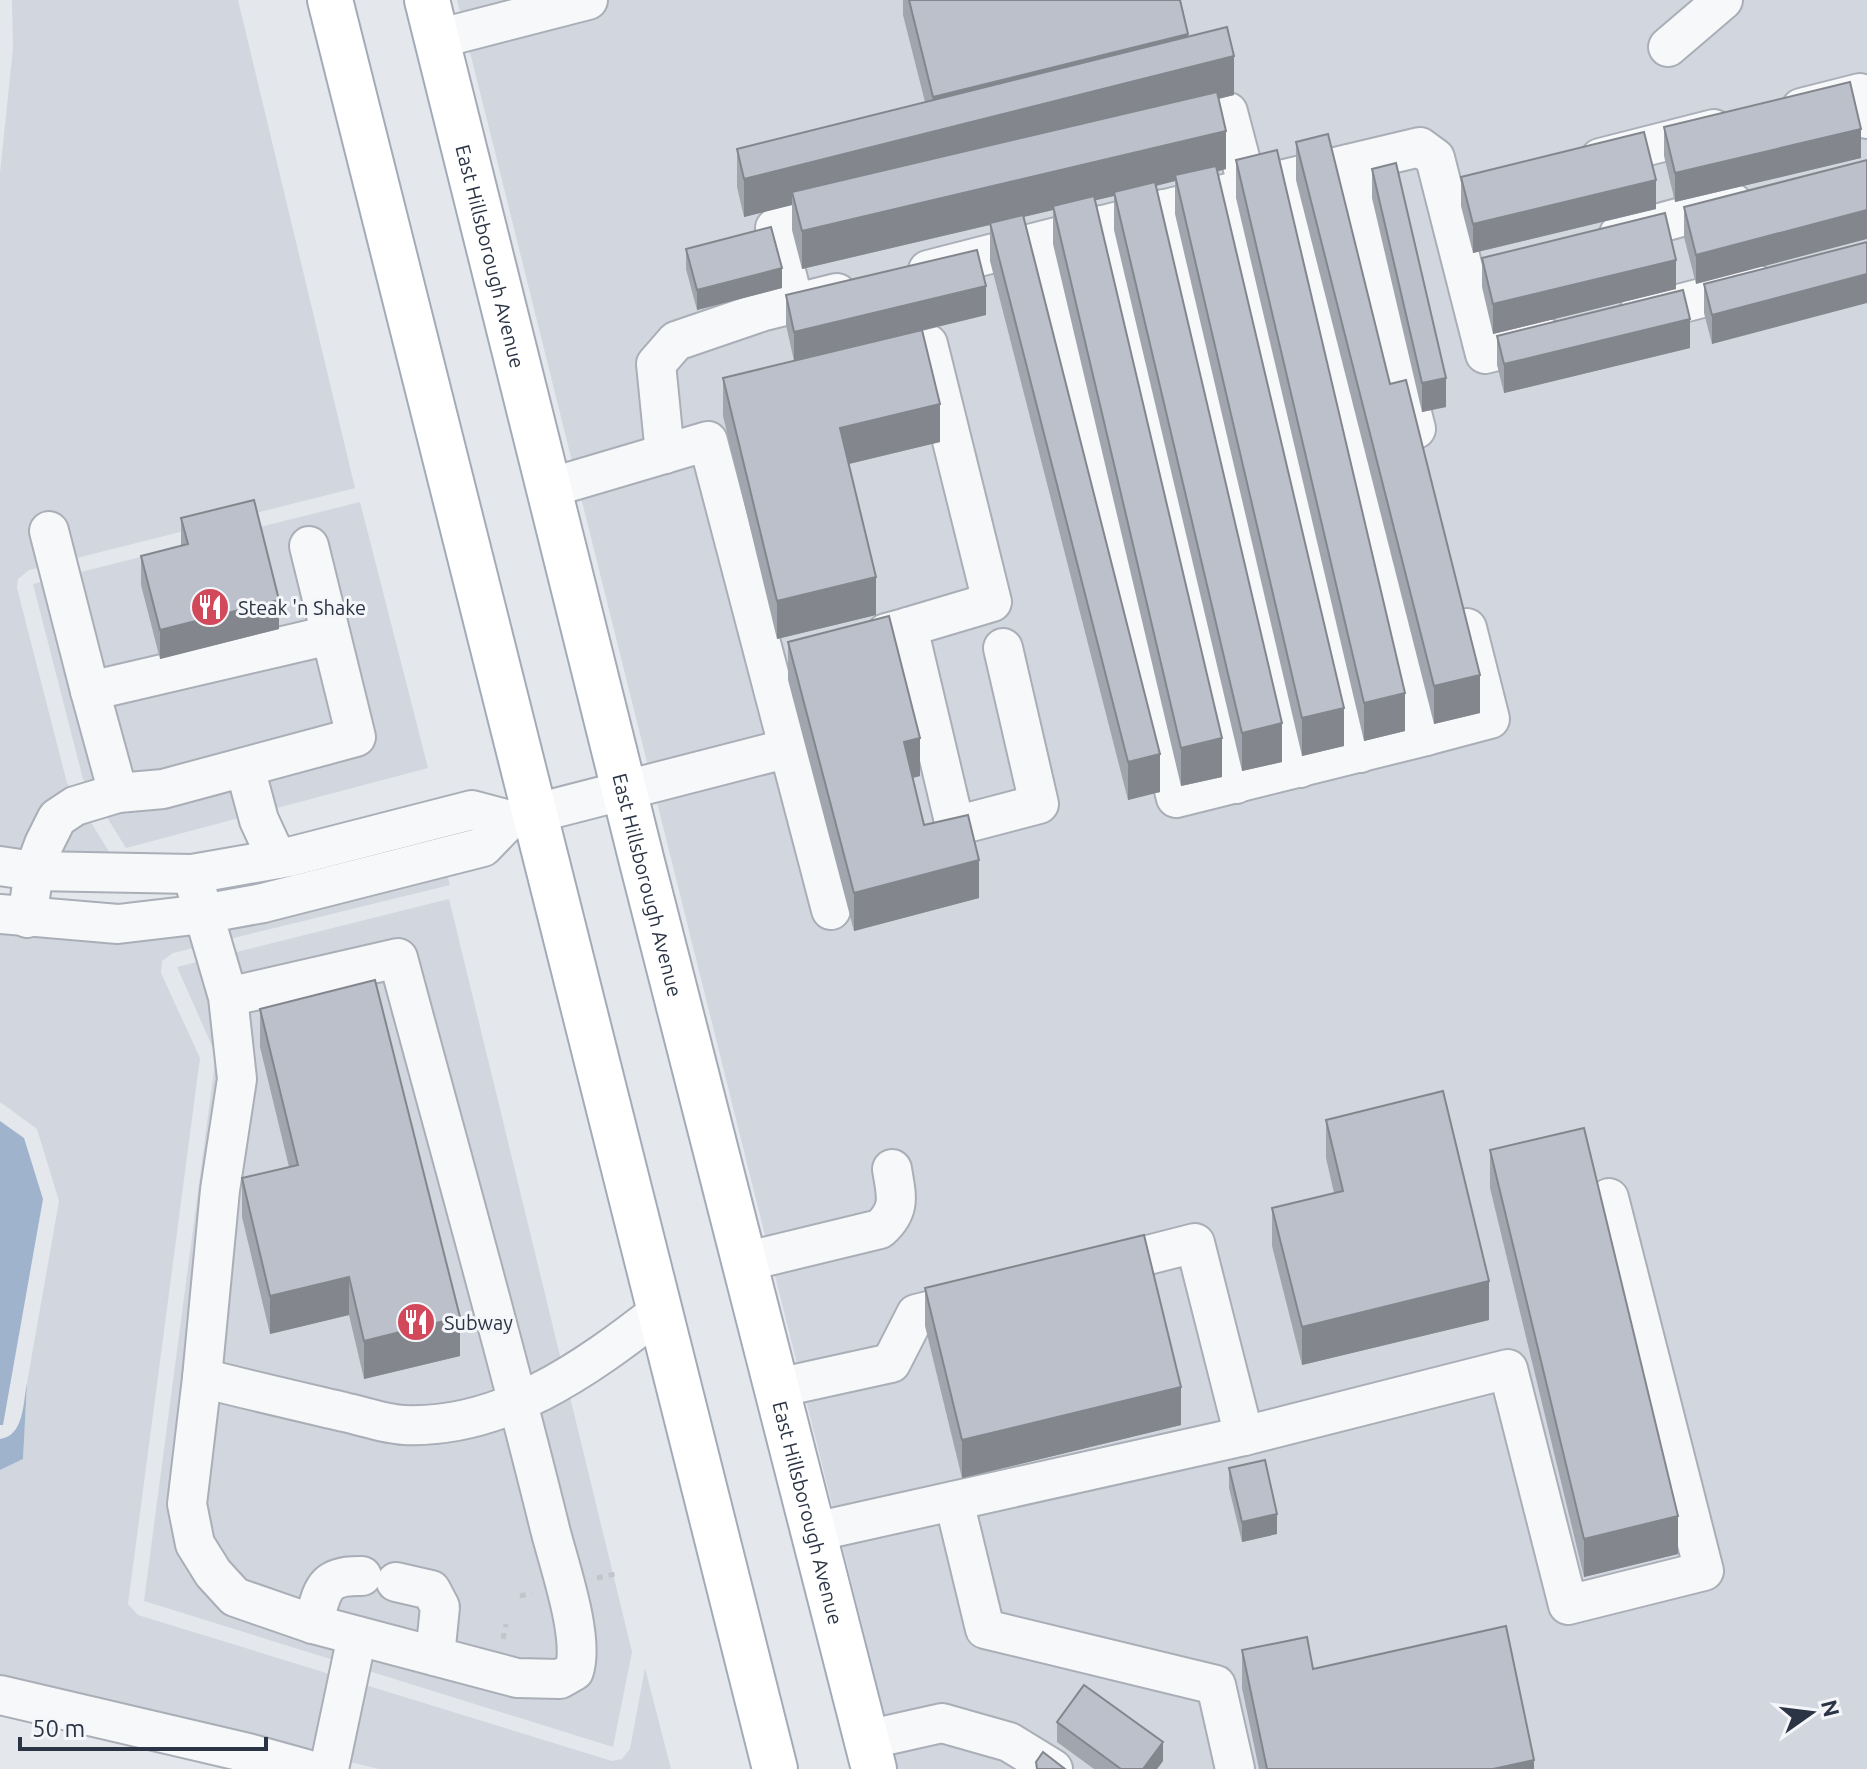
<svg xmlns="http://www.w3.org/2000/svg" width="1867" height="1769" font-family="Ubuntu,sans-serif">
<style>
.built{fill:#d2d6de}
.water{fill:#9fb4cc}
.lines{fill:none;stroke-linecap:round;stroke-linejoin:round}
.minor-casing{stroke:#a9aeb7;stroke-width:42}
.major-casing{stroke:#a3abb8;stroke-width:48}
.path{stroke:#c2c5cb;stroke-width:5;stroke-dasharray:6 6;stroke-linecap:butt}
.minor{stroke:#f7f8fa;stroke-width:38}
.major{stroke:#fff;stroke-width:44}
.wall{fill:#a1a5ae}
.shaded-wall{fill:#83868d}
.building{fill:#bbc0ca;stroke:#83868d;stroke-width:2}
.labels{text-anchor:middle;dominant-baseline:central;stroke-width:6;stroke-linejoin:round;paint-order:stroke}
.street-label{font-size:20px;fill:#2b3445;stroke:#f4f6f9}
.poi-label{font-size:20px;fill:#2b3445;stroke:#f4f6f9;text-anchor:start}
</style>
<rect width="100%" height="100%" fill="#e4e7ec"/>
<g class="built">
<path d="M12 0H238L355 488 29 570 18 579 17 588 67 783 111 855 37 854 0 849V173L13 48Z"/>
<path d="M457 0H1867V1769H898Z"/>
<path d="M360 502 428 768 126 848 83 779 33 584Z"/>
<path d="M447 874 450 885 173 953 162 961 161 973 200 1058 128 1604 138 1615 612 1761 622 1759 630 1749 645 1668 671 1769H379L0 1679V1470L23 1459 27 1383 59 1201 37 1129 0 1102V932Z"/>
<path d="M449 899 632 1652 613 1747 144 1601 216 1055 177 967Z"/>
</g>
<g class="water">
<path d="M0 1121 24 1138 43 1199 3 1425H0Z"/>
<path d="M27 1383 23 1459 0 1470V1439C24 1436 23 1403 27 1383Z"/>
</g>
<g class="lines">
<g class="minor-casing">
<g id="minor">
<path d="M437 39 588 0"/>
<path d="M1668 47 1723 0"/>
<path d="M1801 108 1860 93 1867 119"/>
<path d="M1600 158 1714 129"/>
<path d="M1349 164 1416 429"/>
<path d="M1285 179 1420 147 1435 158 1485 354 1546 338"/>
<path d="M1222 195 1360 753"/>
<path d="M1164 209 1300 768"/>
<path d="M1103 225 1236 784"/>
<path d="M1619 234 1733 203"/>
<path d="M1035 243 1176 798 1426 736 1287 179"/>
<path d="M928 270 1248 188 1228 112 1172 127"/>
<path d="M794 303 775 228 841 211"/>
<path d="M1637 315 1755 284"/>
<path d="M874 357 928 344 992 602 908 627"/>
<path d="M665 454 656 364 676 341 764 311 837 293"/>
<path d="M549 488 708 441 831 910"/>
<path d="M49 531 90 691"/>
<path d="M886 633 908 627 955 826 1039 804 1003 648"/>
<path d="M1426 736 1490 719 1467 628"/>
<path d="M245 768 259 820 277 859"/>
<path d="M118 793 90 691 330 635"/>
<path d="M0 866 34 871 192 874 289 857 472 810 509 820"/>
<path d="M192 874 228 997 398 958C449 1148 503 1338 550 1529 559 1565 585 1638 574 1671L560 1679 517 1678 313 1624 235 1597 213 1573 195 1544 187 1504 202 1378 220 1190 237 1079 228 997"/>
<path d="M0 914 118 924 203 914 263 903 483 847 509 820 789 748"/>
<path d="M27 918 34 871 44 844 57 818 75 806 118 793 163 789 356 737 309 546"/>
<path d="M744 1262 880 1229C902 1209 896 1195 892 1169"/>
<path d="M1101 1267 1195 1243 1244 1436"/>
<path d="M202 1378C249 1390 297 1401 344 1412 363 1416 384 1424 404 1425 502 1429 586 1369 660 1311"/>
<path d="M777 1388 891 1363 916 1314 976 1299"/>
<path d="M954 1501 985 1629 1216 1685 1235 1769"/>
<path d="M814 1532 1244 1436 1508 1369 1568 1605 1704 1571 1609 1198"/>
<path d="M396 1582 431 1590 440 1607 435 1656"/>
<path d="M313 1624C323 1590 322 1575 362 1576"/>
<path d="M0 1695 248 1753 306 1769"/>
<path d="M866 1740 942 1723 1009 1742 1053 1769"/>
<path d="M329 1769 357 1636"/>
</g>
</g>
<g class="major-casing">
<g id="major">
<path d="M330 0 775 1769"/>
<path id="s1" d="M427 0 642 862 874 1769"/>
</g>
</g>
<g class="path">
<path d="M597 1578 615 1574"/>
<path d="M520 1596 532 1593"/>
<path d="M503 1639 506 1624"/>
</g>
<use href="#minor" class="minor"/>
<use href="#major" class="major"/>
</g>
<g class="wall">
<path d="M903 0H1180L1188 37 1234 95 1218 99 1226 169 1217 172 1344 746 1302 756 1175 214V181L1156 186 1282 762 1242 771 1114 230V196L1095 200 1222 777 1181 786 1053 244V210L1023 217 1160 792 1128 800 990 261V225L802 269 792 230V205L744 217 737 187V149L925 102 903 15Z"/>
<path d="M1664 127 1861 158 1675 202 1664 156Z"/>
<path d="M1296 142 1390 384 1480 713 1434 724 1296 180Z"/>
<path d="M1236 160 1405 731 1364 741 1236 198Z"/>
<path d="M1867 160 1696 284 1684 237V207Z"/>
<path d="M1372 169 1446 407 1422 412 1372 198Z"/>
<path d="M1461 177 1656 209 1473 253 1461 206Z"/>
<path d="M1867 242 1712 344 1704 313V284Z"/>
<path d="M686 249 782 288 697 310 686 269Z"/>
<path d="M1482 258 1676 289 1493 334 1482 287Z"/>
<path d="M786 295 986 315 922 331 940 442 849 464 876 615 777 639 723 416V378L794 361 786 325Z"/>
<path d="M1497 336 1690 348 1504 393 1497 365Z"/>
<path d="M181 518 279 629 160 659 141 585V556L181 546Z"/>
<path d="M788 642 920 776 913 778 924 825 979 898 854 931 788 680Z"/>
<path d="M260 1009 460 1356 364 1379 349 1315 270 1334 242 1217V1178L289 1167 260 1047Z"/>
<path d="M1326 1120 1489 1320 1302 1365 1272 1246V1208L1334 1193 1326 1158Z"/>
<path d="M1490 1150 1678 1554 1584 1577 1490 1188Z"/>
<path d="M925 1288 1181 1425 962 1478 925 1326Z"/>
<path d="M1229 1468 1277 1534 1242 1542 1229 1488Z"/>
<path d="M1242 1650 1313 1669 1534 1769H1259L1242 1688Z"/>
<path d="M1057 1722 1163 1761 1157 1769H1094L1057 1742Z"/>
</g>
<g class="shaded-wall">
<path d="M1188 34V68L1234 56V95L795 204 792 192V205L744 217V179L933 132V97Z"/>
<path d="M1861 129V158L1675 202V173Z"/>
<path d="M1226 131V169L1176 181 1175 175V181L1115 196 1114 192V196L1054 210 1053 206V210L802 269V231Z"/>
<path d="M1656 180V209L1473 253V224Z"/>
<path d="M1867 210V239L1696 284V255Z"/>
<path d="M1676 260V289L1493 334V304Z"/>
<path d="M782 268V288L697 310V290Z"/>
<path d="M1867 274V303L1712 344V315Z"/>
<path d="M986 286V315L794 361V332Z"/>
<path d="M1690 319V348L1504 393V364Z"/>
<path d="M1446 378V407L1422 412V383Z"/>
<path d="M940 404V442L840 466V428Z"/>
<path d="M876 577V615L777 639V601Z"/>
<path d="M279 600V629L160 659V630Z"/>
<path d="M1480 675V713L1434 724V686Z"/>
<path d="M1405 693V731L1364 741V703Z"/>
<path d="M1344 708V746L1302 756V718Z"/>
<path d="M1282 723V762L1242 771V733Z"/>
<path d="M920 738V776L904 780V742Z"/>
<path d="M1222 738V777L1181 786V748Z"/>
<path d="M1160 754V792L1128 800V762Z"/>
<path d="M979 860V898L854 931V893Z"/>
<path d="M349 1277V1315L270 1334V1296Z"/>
<path d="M1489 1281V1320L1302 1365V1327Z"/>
<path d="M460 1317V1356L364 1379V1341Z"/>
<path d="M1181 1387V1425L962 1478V1440Z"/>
<path d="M1277 1514V1534L1242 1542V1522Z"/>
<path d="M1678 1516V1554L1584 1577V1539Z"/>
<path d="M1163 1742V1761L1157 1769H1143Z"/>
<path d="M1534 1760V1769H1493Z"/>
</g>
<g class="building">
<path d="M909 0H1180L1188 34 933 97Z"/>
<path d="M1227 27 1234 56 744 179 737 149Z"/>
<path d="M1850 82 1861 129 1675 173 1664 127Z"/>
<path d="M1217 92 1226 131 802 231 792 192Z"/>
<path d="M1644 132 1656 180 1473 224 1461 177Z"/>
<path d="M1328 134 1390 384 1406 380 1480 675 1434 686 1296 142Z"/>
<path d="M1277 150 1405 693 1364 703 1236 160Z"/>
<path d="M1867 160V210L1696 255 1684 207Z"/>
<path d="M1396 163 1446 378 1422 383 1372 169Z"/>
<path d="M1216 166 1344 708 1302 718 1175 175Z"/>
<path d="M1155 182 1282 723 1242 733 1114 192Z"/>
<path d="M1094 196 1222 738 1181 748 1053 206Z"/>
<path d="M1665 213 1676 260 1493 304 1482 258Z"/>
<path d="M1023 215 1160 754 1128 762 990 223Z"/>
<path d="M771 227 782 268 697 290 686 249Z"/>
<path d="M1867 242V274L1712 315 1704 284Z"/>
<path d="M977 250 986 286 794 332 786 295Z"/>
<path d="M1683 290 1690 319 1504 364 1497 336Z"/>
<path d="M922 330 940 404 840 428 876 577 777 601 723 378Z"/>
<path d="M254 500 279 600 160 630 141 556 188 544 181 518Z"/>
<path d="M889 616 920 738 904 742 924 825 968 815 979 860 854 893 788 642Z"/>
<path d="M375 980 460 1317 364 1341 349 1277 270 1296 242 1178 298 1165 260 1009Z"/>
<path d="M1443 1091 1489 1281 1302 1327 1272 1208 1343 1191 1326 1120Z"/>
<path d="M1584 1128 1678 1516 1584 1539 1490 1150Z"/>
<path d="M1144 1235 1181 1387 962 1440 925 1288Z"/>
<path d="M1265 1460 1277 1514 1242 1522 1229 1468Z"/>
<path d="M1506 1626 1534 1760 1493 1769H1267L1242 1650 1307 1637 1313 1669Z"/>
<path d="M1084 1685 1163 1742 1143 1769H1121L1057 1722Z"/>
<path d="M1043 1752 1065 1769H1037L1036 1762Z"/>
</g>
<defs>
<g id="restaurant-disc" transform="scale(2)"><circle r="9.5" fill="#d1495b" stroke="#f4f6f9"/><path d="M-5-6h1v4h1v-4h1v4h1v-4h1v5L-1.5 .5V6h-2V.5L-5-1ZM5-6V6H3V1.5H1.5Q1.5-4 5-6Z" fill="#fff"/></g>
</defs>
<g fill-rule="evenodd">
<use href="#restaurant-disc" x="210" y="607"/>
<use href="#restaurant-disc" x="416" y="1322"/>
</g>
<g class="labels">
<g class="street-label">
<text stroke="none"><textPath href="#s1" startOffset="264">East Hillsborough Avenue</textPath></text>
<text stroke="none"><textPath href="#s1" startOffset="912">East Hillsborough Avenue</textPath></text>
<text stroke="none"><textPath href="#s1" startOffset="1560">East Hillsborough Avenue</textPath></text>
</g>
<g class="poi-label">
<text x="238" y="607">Steak 'n Shake</text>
<text x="444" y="1322">Subway</text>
</g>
</g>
<g transform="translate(1811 1713) rotate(76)" stroke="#f4f6f9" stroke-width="6" paint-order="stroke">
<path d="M0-6L14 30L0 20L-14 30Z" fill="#2b3445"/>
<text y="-12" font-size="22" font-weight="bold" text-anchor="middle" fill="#2b3445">N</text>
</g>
<path d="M20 1737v12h246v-12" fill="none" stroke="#2b3445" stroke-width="4"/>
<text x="32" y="1737" font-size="24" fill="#2b3445" stroke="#f4f6f9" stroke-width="6" paint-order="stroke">50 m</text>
</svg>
